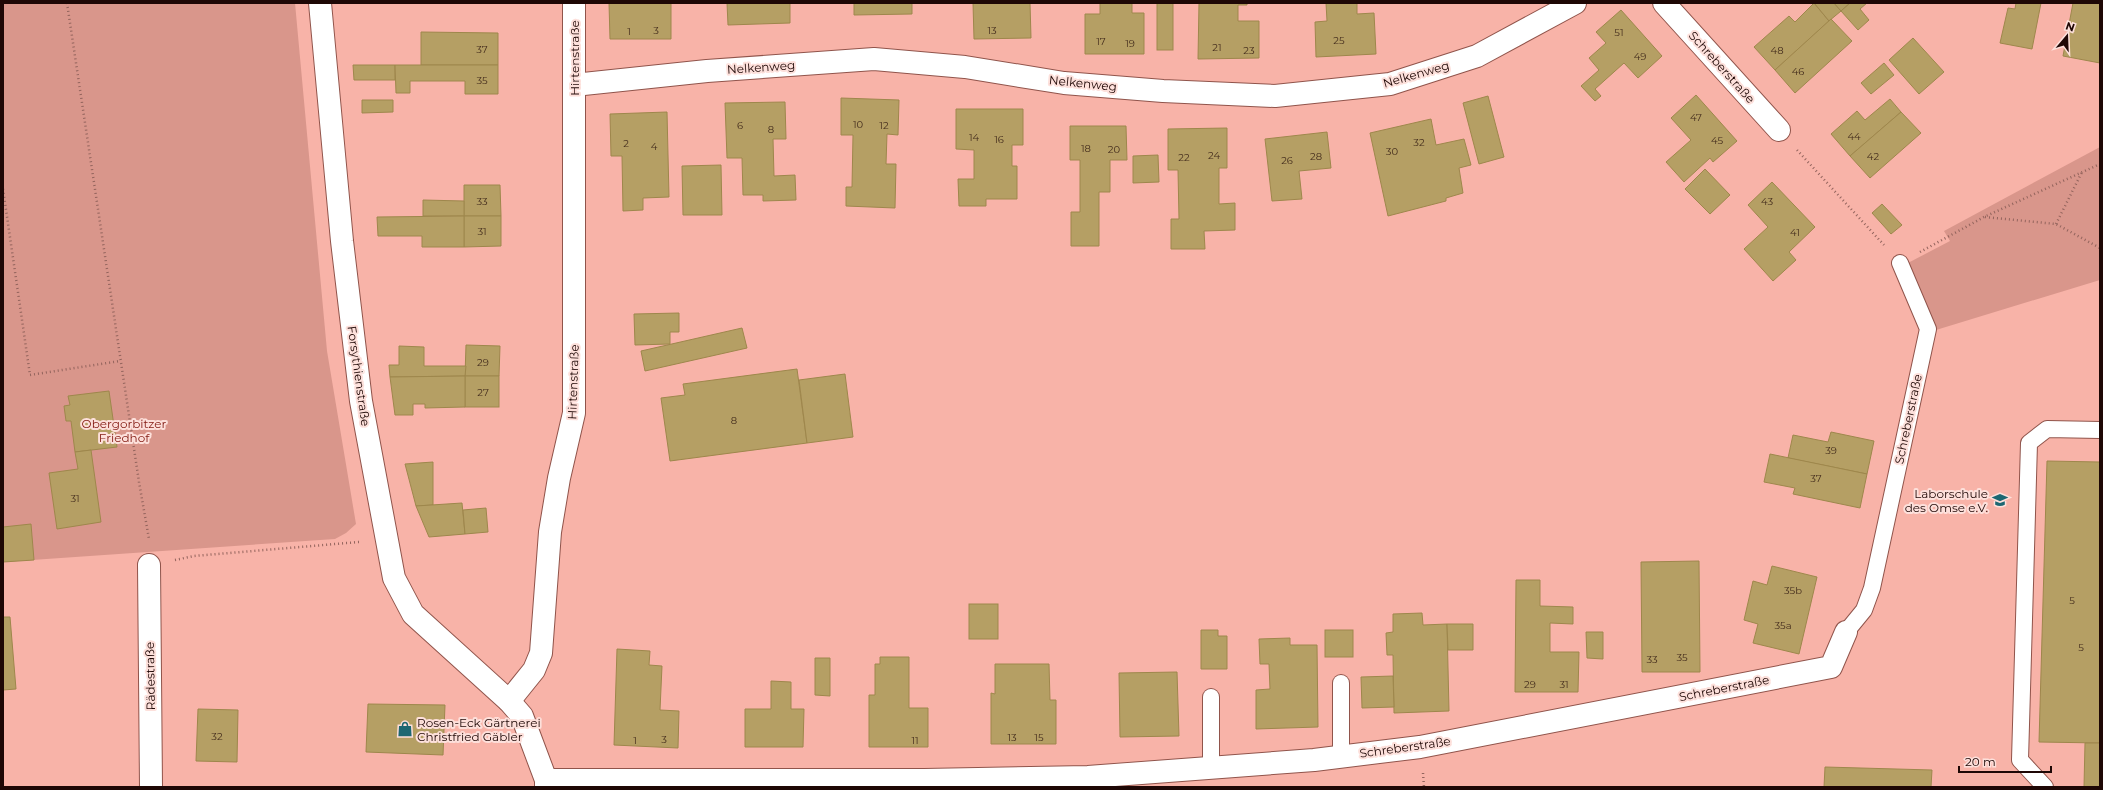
<svg xmlns="http://www.w3.org/2000/svg" width="2103" height="790" font-family="Montserrat,sans-serif">
<style>
.green{fill:#d9968b}
.building{fill:#b59f64;stroke:#9e874c}
.lines{fill:none;stroke-linecap:round;stroke-linejoin:round}
.lane-casing{stroke:#90544b;stroke-width:18}
.street-casing{stroke:#90544b;stroke-width:24}
.path{stroke:#93645d;stroke-width:2.5;stroke-dasharray:1 3;stroke-linecap:butt}
.lane{stroke:#fff;stroke-width:16}
.street{stroke:#fff;stroke-width:22}
.labels{text-anchor:middle;dominant-baseline:central;stroke-width:4;stroke-linejoin:round;paint-order:stroke}
.number-label{font-size:10px;fill:#442d1d}
.street-label{font-size:12px;fill:#1e0705;stroke:#fde0db}
.park-label{font-size:12px;fill:#821911;stroke:#fde0db}
.poi-label{font-size:12px;fill:#1e0705;stroke:#fde0db;text-anchor:end}
</style>
<rect width="100%" height="100%" fill="#f8b3a8"/>
<g class="green">
<path d="M3 3H295L327 351 356 524 346 533 335 539 3 562Z"/>
<path d="M2100 147V280L1936 330 1906 264 1950 241 1944 231Z"/>
</g>
<g class="building">
<path d="M609 3H671V39H610Z"/>
<path d="M727 3H790V23L728 25Z"/>
<path d="M854 3H912V14L854 15Z"/>
<path d="M973 3H1030L1031 38 974 39Z"/>
<path d="M1100 3H1132V13H1144V54H1085V14H1100Z"/>
<rect x="1157" y="3" width="16" height="47"/>
<path d="M1199 3H1247V5H1238V21H1259V58L1198 59Z"/>
<path d="M1326 3H1357V14L1374 13 1376 54 1316 57 1315 22 1327 21Z"/>
<path d="M1814 3 1829 21 1775 70 1754 47 1789 16 1795 22Z"/>
<path d="M1816 3H1834L1841 11 1829 21 1815 4Z"/>
<path d="M1834 3H1850L1841 11Z"/>
<path d="M1850 3H1867L1860 9 1869 20 1858 30 1841 11Z"/>
<path d="M2016 3H2041L2032 49 2000 43 2008 8 2015 9Z"/>
<path d="M2073 3H2100V63L2063 56Z"/>
<path d="M1621 10 1662 56 1638 78 1624 63 1595 89 1601 96 1595 101 1581 86 1599 70 1589 58 1606 43 1596 32Z"/>
<path d="M1831 19 1852 41 1795 93 1775 70Z"/>
<path d="M421 32 498 33V65H421Z"/>
<path d="M1913 38 1944 72 1919 94 1889 60Z"/>
<path d="M1884 63 1894 75 1871 94 1861 83Z"/>
<path d="M353 65H395V80H354Z"/>
<path d="M395 65H498V94H465V81H410V93H396Z"/>
<path d="M1696 95 1737 141 1713 162 1710 158 1684 182 1666 162 1691 140 1671 118Z"/>
<path d="M1488 96 1504 157 1479 164 1463 103Z"/>
<path d="M841 98 899 100 898 135 887 134 886 164H896L895 208 846 206V187H852L853 135H841Z"/>
<path d="M1890 99 1901 112 1850 156 1831 134 1857 111 1865 120Z"/>
<path d="M362 100H393V112L362 113Z"/>
<path d="M785 102 786 139H773L774 176 795 175 796 200 763 201V195H743L742 158H727L725 103Z"/>
<path d="M956 109H1023V145H1012V166H1017V199H986V206H959L958 179H974V150L956 149Z"/>
<path d="M667 112 669 197 643 198V210L623 211 622 156H611L610 114Z"/>
<path d="M1901 112 1921 133 1870 178 1850 156Z"/>
<path d="M1431 119 1436 145 1464 139 1471 165 1459 168 1463 193 1446 198V201L1388 216 1370 133Z"/>
<path d="M1070 126H1126L1127 160H1110V192H1099V246H1071V212H1080V160H1070Z"/>
<path d="M1227 128V168H1219V204L1235 203V230L1204 231 1205 249H1171V219H1179L1178 170H1168V129Z"/>
<path d="M1327 132 1331 168 1299 171 1302 199 1272 201 1265 139Z"/>
<path d="M1158 155 1159 182 1133 183V156Z"/>
<path d="M721 165 722 215H683L682 166Z"/>
<path d="M1705 169 1730 195 1710 214 1685 189Z"/>
<path d="M1772 182 1815 227 1789 252 1796 260 1773 281 1744 249 1768 227 1748 205Z"/>
<path d="M464 185H500L501 216H464Z"/>
<path d="M423 200 464 201V216H423Z"/>
<path d="M1882 204 1902 225 1891 234 1872 213Z"/>
<path d="M464 216H501V246L464 247Z"/>
<path d="M464 216V247H422V236H378L377 217Z"/>
<path d="M679 313V332H670V344L635 345 634 314Z"/>
<path d="M742 328 747 348 645 371 641 351Z"/>
<path d="M466 345 500 346 499 376H465Z"/>
<path d="M399 346 424 347V366H466L465 376 390 377 389 365H399Z"/>
<path d="M797 369 807 443 670 461 661 398 685 395 683 384Z"/>
<path d="M845 374 853 437 807 443 799 380Z"/>
<rect x="465" y="376" width="34" height="31"/>
<path d="M465 376V407L425 408V404H413V415H395L390 377Z"/>
<path d="M109 391 117 447 75 452 71 421H66L64 406 70 405 68 396Z"/>
<path d="M1831 432 1874 441 1867 474 1788 458 1793 435 1828 442Z"/>
<path d="M91 450 101 522 57 529 49 473 78 469 75 452Z"/>
<path d="M1770 454 1867 474 1860 508 1793 494 1795 488 1764 482Z"/>
<path d="M2047 461 2100 462V743L2039 742Z"/>
<path d="M433 462V505L416 506 405 464Z"/>
<path d="M462 503 465 534 429 537 416 506Z"/>
<path d="M486 508 488 532 465 534 463 510Z"/>
<path d="M31 524 34 560 3 562V527Z"/>
<path d="M1699 561 1700 672H1642L1641 562Z"/>
<path d="M1772 566 1817 577 1799 654 1753 643 1758 624 1744 620 1753 581 1767 585Z"/>
<path d="M1516 580H1540V606L1573 607V624L1550 623V652H1579L1578 692H1515Z"/>
<rect x="969" y="604" width="29" height="35"/>
<path d="M1422 613 1423 625 1447 624 1449 711 1394 713 1393 655H1387L1386 633 1393 632V614Z"/>
<path d="M3 617H10L16 689 3 690Z"/>
<path d="M1447 624H1473V650H1448Z"/>
<path d="M1201 630H1218V636H1227V669H1201Z"/>
<rect x="1325" y="630" width="28" height="27"/>
<path d="M1586 632H1603V659L1587 658Z"/>
<path d="M1290 638V645H1317L1318 727 1256 729V690L1270 689 1269 664H1260L1259 639Z"/>
<path d="M617 649 650 651 649 665 662 666 660 710 679 711 678 748 614 745Z"/>
<path d="M880 657H909V708H928V747H869V695H875V664H880Z"/>
<path d="M815 658H830V696L815 695Z"/>
<path d="M995 664H1049L1050 700H1056V744H991V693L995 694Z"/>
<path d="M1177 672 1179 736 1120 737 1119 673Z"/>
<path d="M1393 676 1394 707 1362 708 1361 677Z"/>
<path d="M771 681 791 682V709H804L803 747H745V709H771Z"/>
<path d="M368 704 445 705 443 755 366 752Z"/>
<path d="M198 709 238 710 237 762 196 761Z"/>
<path d="M2085 743H2100V787H2084Z"/>
<path d="M1825 767 1932 770 1931 787H1824Z"/>
</g>
<g class="lines">
<g class="lane-casing">
<g id="lane">
<path d="M1846 632 1864 610 1872 588 1928 329 1900 263"/>
<path d="M1341 683V756"/>
<path d="M1211 768V697"/>
<path d="M2045 787 2020 760 2029 443 2047 429 2100 430"/>
</g>
</g>
<g class="street-casing">
<g id="street">
<path d="M320 3 342 241 361 401 394 578 413 614 509 701 522 716 546 780V787"/>
<path d="M1664 3 1779 130"/>
<path d="M574 85 707 71 874 59 965 67 1064 83 1163 91 1275 96 1390 84 1477 56 1575 3"/>
<path d="M149 565 151 787"/>
<path d="M509 701 534 670 541 653 550 532 559 478 574 413V3"/>
<path d="M546 780H924L1088 777 1314 760 1420 747 1831 667 1846 632"/>
</g>
</g>
<g class="path">
<path d="M67 3 139 482 149 539"/>
<path d="M1797 150 1884 245"/>
<path d="M3 189 30 375 120 361"/>
<path d="M1985 217 2056 224 2100 248"/>
<path d="M2056 224 2082 172"/>
<path d="M1920 252 1984 217 2100 164"/>
<path d="M175 560 194 556 359 542"/>
<path d="M1423 773 1424 787"/>
</g>
<use href="#lane" class="lane"/>
<use href="#street" class="street"/>
</g>
<defs>
<g id="school-bare" transform="scale(1.2)"><path d="M0-5L7-2L0 1L-7-2ZM-4 1L0 2.5L4 1V4Q0 6-4 4Z" fill="#1d6772" stroke="#fde0db" stroke-width="2.5" paint-order="stroke"/></g>
<g id="shop-bare" transform="scale(1.2)"><path d="M-5-2.5h2.3a2.7 3.5 0 0 1 5.4 0H5L5.5 6h-11ZM-1.5-2.5h3a1.5 2.3 0 0 0-3 0Z" fill="#1d6772" stroke="#fde0db" stroke-width="2.5" paint-order="stroke"/></g>
</defs>
<g fill-rule="evenodd">
<use href="#school-bare" x="2000" y="500"/>
<use href="#shop-bare" x="405" y="729"/>
</g>
<g class="labels">
<g class="number-label">
<text x="656" y="30">3</text>
<text x="992" y="30">13</text>
<text x="629" y="31">1</text>
<text x="1619" y="32">51</text>
<text x="1339" y="40">25</text>
<text x="1101" y="41">17</text>
<text x="1130" y="43">19</text>
<text x="1217" y="47">21</text>
<text x="482" y="49">37</text>
<text x="1249" y="50">23</text>
<text x="1777" y="50">48</text>
<text x="1640" y="56">49</text>
<text x="1798" y="71">46</text>
<text x="482" y="80">35</text>
<text x="1696" y="117">47</text>
<text x="858" y="124">10</text>
<text x="740" y="125">6</text>
<text x="884" y="125">12</text>
<text x="771" y="129">8</text>
<text x="1854" y="136">44</text>
<text x="974" y="137">14</text>
<text x="999" y="139">16</text>
<text x="1717" y="140">45</text>
<text x="1419" y="142">32</text>
<text x="626" y="143">2</text>
<text x="654" y="146">4</text>
<text x="1086" y="148">18</text>
<text x="1114" y="149">20</text>
<text x="1392" y="151">30</text>
<text x="1214" y="155">24</text>
<text x="1316" y="156">28</text>
<text x="1873" y="156">42</text>
<text x="1184" y="157">22</text>
<text x="1287" y="160">26</text>
<text x="482" y="201">33</text>
<text x="1767" y="201">43</text>
<text x="482" y="231">31</text>
<text x="1795" y="232">41</text>
<text x="483" y="362">29</text>
<text x="483" y="392">27</text>
<text x="734" y="420">8</text>
<text x="1831" y="450">39</text>
<text x="1816" y="478">37</text>
<text x="75" y="498">31</text>
<text x="1793" y="590">35b</text>
<text x="2072" y="600">5</text>
<text x="1783" y="625">35a</text>
<text x="2081" y="647">5</text>
<text x="1682" y="657">35</text>
<text x="1652" y="659">33</text>
<text x="1530" y="684">29</text>
<text x="1564" y="684">31</text>
<text x="217" y="736">32</text>
<text x="1012" y="737">13</text>
<text x="1039" y="737">15</text>
<text x="664" y="739">3</text>
<text x="635" y="740">1</text>
<text x="915" y="740">11</text>
</g>
<g class="street-label">
<text transform="translate(574 58) rotate(-90)">Hirtenstraße</text>
<text transform="translate(761 67) rotate(-4)">Nelkenweg</text>
<text transform="translate(1722 67) rotate(48)">Schreberstraße</text>
<text transform="translate(1416 74) rotate(-16)">Nelkenweg</text>
<text transform="translate(1083 83) rotate(6)">Nelkenweg</text>
<text transform="translate(359 376) rotate(82)">Forsythienstraße</text>
<text transform="translate(573 382) rotate(-88)">Hirtenstraße</text>
<text transform="translate(1908 419) rotate(-78)">Schreberstraße</text>
<text transform="translate(150 676) rotate(-91)">Rädestraße</text>
<text transform="translate(1724 688) rotate(-11)">Schreberstraße</text>
<text transform="translate(1405 747) rotate(-8)">Schreberstraße</text>
</g>
<g class="park-label">
<text x="124" y="423">Obergorbitzer<tspan x="124" dy="14">Friedhof</tspan></text>
</g>
<g class="poi-label">
<text x="1988" y="493">Laborschule<tspan x="1988" dy="14">des Omse e.V.</tspan></text>
<text x="417" y="722" text-anchor="start">Rosen-Eck Gärtnerei<tspan x="417" dy="14">Christfried Gäbler</tspan></text>
</g>
</g>
<rect width="2103" height="790" fill="none" stroke="#1e0705" stroke-width="8"/>
<g transform="translate(2067 36) rotate(19)" stroke="#fde0db" stroke-width="3" paint-order="stroke">
<path d="M0-3L7 15L0 10L-7 15Z" fill="#1e0705"/>
<text y="-6" font-size="11" font-weight="bold" text-anchor="middle" fill="#1e0705">N</text>
</g>
<path d="M1959 766v6h92v-6" fill="none" stroke="#1e0705" stroke-width="2"/>
<text x="1965" y="766" font-size="12" fill="#1e0705" stroke="#fde0db" stroke-width="3" paint-order="stroke">20 m</text>
</svg>
